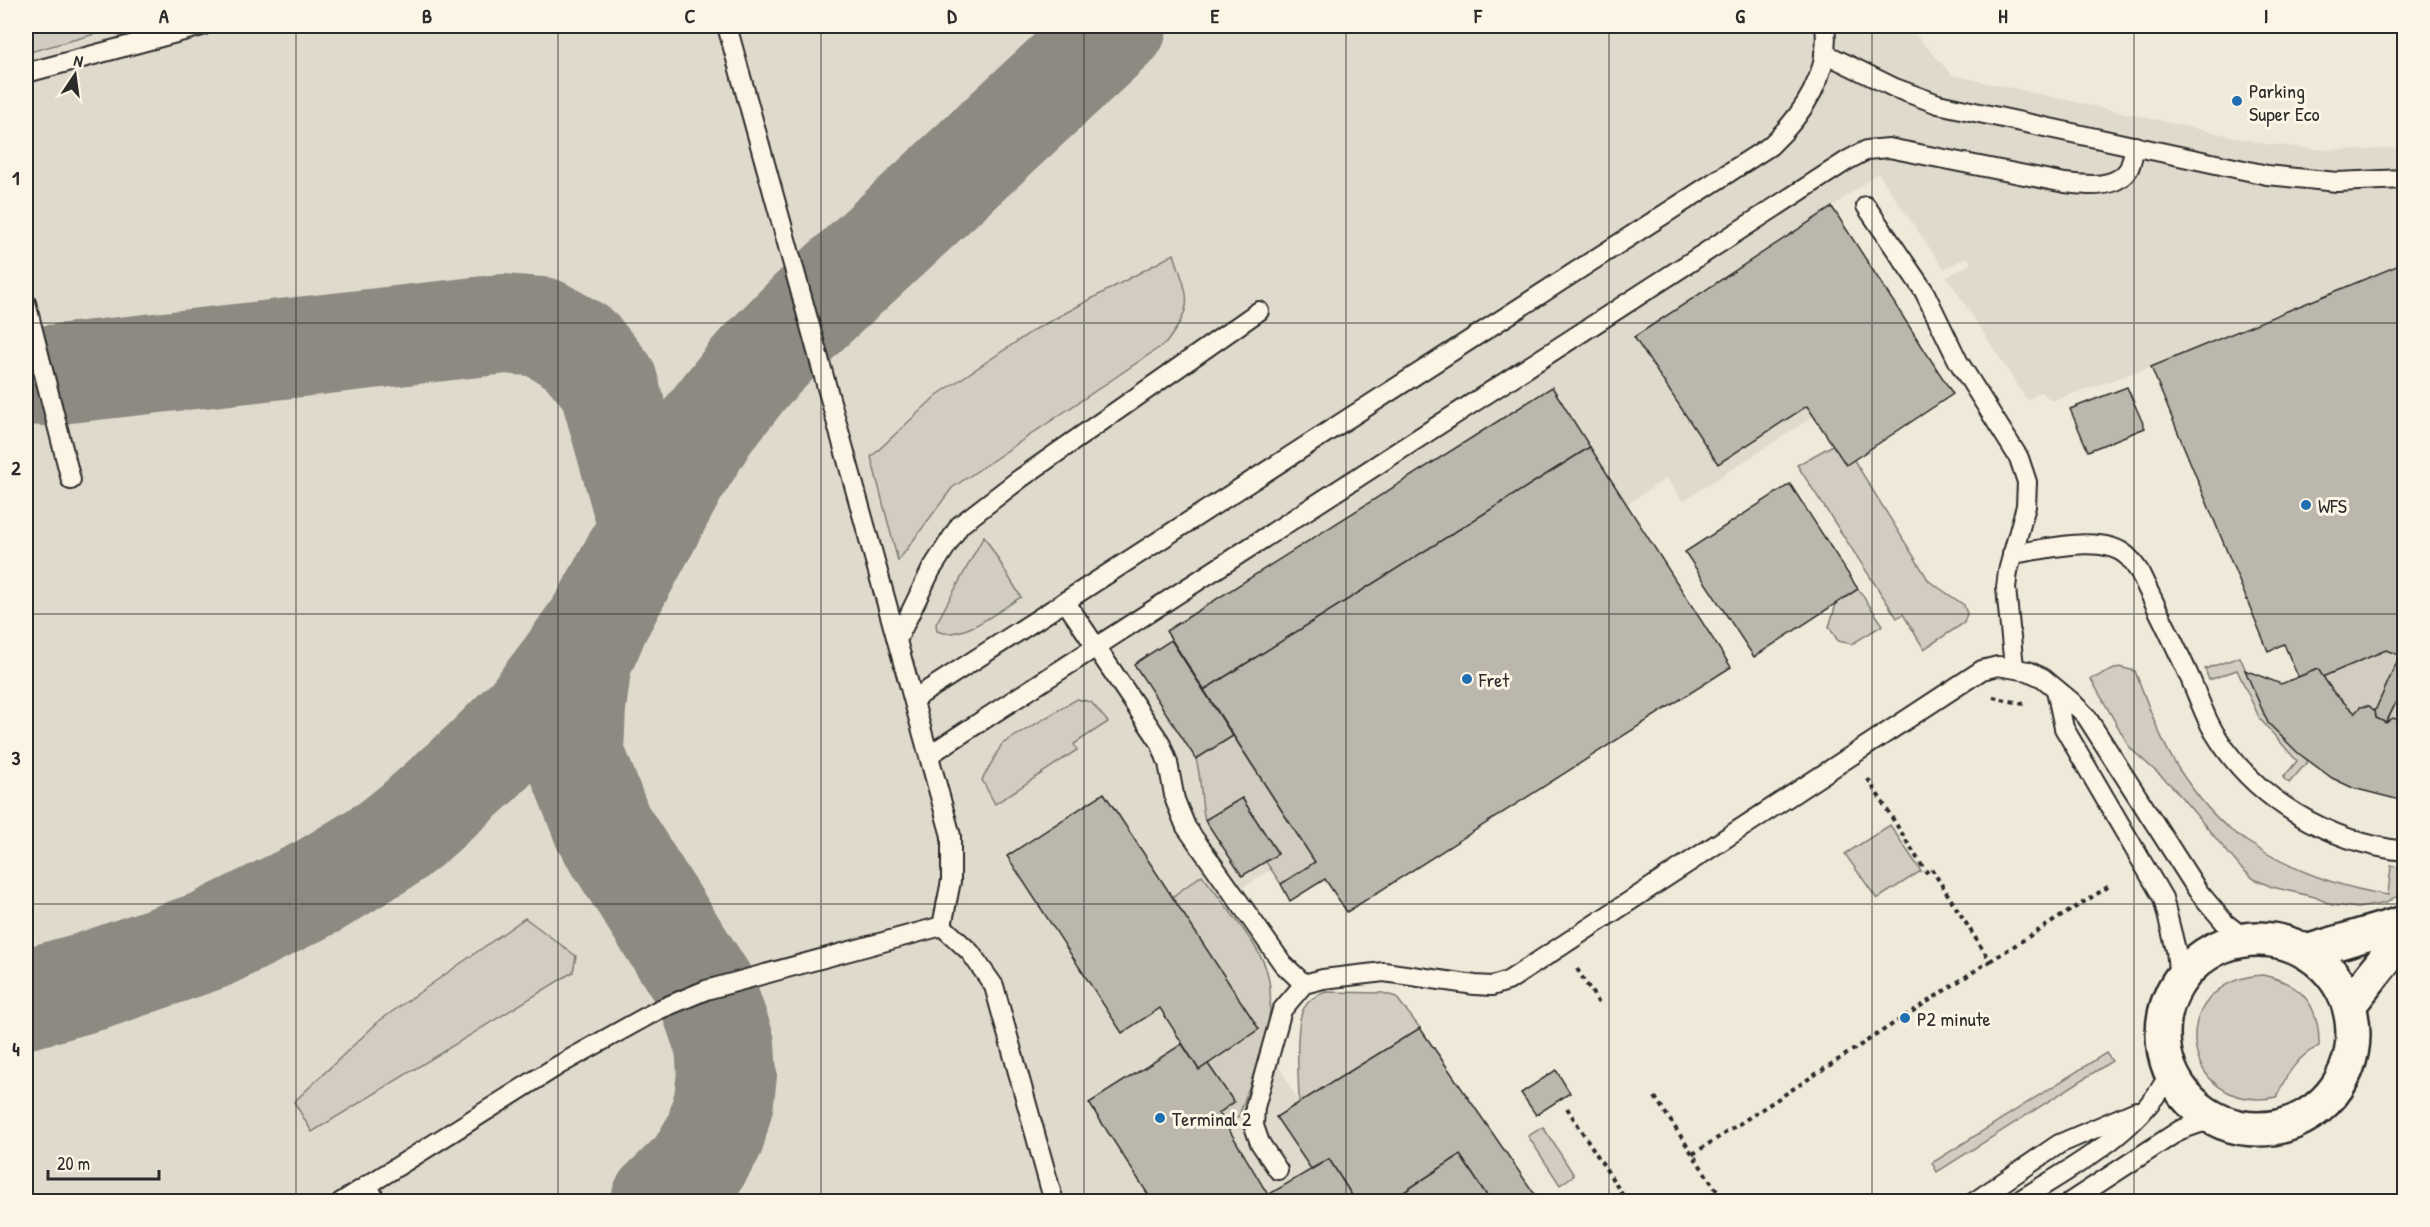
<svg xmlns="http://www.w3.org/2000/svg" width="2430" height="1227" font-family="'Patrick Hand',sans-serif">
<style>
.built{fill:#e0dacc}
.green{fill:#d2cdc0;stroke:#7e7c76;stroke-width:1.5}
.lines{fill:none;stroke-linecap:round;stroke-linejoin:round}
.taxiway{stroke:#8d8a82;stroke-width:100}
.building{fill:#bcb7ac;stroke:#2b2b2b;stroke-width:1.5}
.lane-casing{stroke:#2b2b2b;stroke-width:22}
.street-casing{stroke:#2b2b2b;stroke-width:38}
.path{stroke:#2b2b2b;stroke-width:4;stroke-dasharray:4.5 4.5;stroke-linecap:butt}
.lane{stroke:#fcf5e5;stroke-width:18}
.street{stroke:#fcf5e5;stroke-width:33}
.grid{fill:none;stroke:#2b2b2b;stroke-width:1.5;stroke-opacity:0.55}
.poi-dot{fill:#1f6fb2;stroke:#fcf5e5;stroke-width:2}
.labels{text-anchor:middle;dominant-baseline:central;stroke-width:6;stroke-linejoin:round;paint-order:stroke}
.poi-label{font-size:20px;fill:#2b2b2b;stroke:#fcf5e5;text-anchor:start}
.neatline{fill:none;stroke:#2b2b2b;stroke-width:2}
.grid-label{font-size:20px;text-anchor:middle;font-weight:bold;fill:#2b2b2b}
</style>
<rect width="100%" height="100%" fill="#efe9da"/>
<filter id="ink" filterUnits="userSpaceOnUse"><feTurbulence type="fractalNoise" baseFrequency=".0167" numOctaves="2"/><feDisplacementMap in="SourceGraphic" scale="12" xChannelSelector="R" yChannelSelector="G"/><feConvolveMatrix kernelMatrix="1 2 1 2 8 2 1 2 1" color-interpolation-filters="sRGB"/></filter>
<g filter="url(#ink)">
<path class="built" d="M26 26H1908L1952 75 2267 144 2313 149 2366 150 2404 147V263L2151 367 2052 401 2041 392 2027 400 1947 277 1971 263 1967 257 1944 269 1878 173 1832 207 1634 336 1718 464 1807 406 1814 416 1683 501 1666 478 1626 505 1731 667 1347 912 1305 847 1189 923 1259 1029 1299 1103 1420 1028 1540 1201H26Z"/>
<g class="green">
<path d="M26 26H124L26 53Z"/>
<path d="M1174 254C1188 298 1196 304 1166 343L952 488 898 561 871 457 937 395 1034 330Z"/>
<path d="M1833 445 1854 460 1929 581 1964 605 1967 614 1964 623 1924 649 1903 614 1897 618 1797 465Z"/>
<path d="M984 536 1021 597C999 610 961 642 937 631L936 624Z"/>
<path d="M1858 589 1883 625 1852 644 1838 641 1829 627 1836 604Z"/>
<path d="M2386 650 2400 655 2375 711 2369 706 2364 705 2355 713 2334 693 2322 677Z"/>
<path d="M2240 657 2268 722 2308 761 2289 783 2283 778 2297 761 2260 719 2237 670 2209 680 2205 669Z"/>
<path d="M2119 667 2135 671C2148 704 2159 738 2178 768 2192 789 2211 815 2232 831 2278 865 2332 886 2388 895L2391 866 2404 867V891L2386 903 2358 908 2332 905 2315 897 2272 887 2254 879 2240 867 2172 786 2130 748 2091 679Z"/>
<path d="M2404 685V725L2400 719 2388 720Z"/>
<path d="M1077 699 1091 702 1108 722 1074 744 1077 750 995 804 982 780 1002 744Z"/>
<path d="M1233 736 1315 862 1281 884 1266 862 1278 853 1242 798 1205 820C1200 800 1202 779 1196 759Z"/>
<path d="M1890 825 1921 871 1877 899 1845 854Z"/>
<path d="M1202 875C1221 900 1243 926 1259 953 1288 1001 1255 1067 1239 1116L1225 1123 1219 1113 1234 1102 1208 1064 1259 1029 1172 897Z"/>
<path d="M525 918 576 956 573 972 312 1132 294 1102 379 1021Z"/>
<path d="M2263 975C2303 984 2320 1006 2319 1047 2299 1053 2284 1078 2277 1097 2179 1116 2162 981 2263 975Z"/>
<path d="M1326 992 1383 993 1396 997 1420 1028 1299 1103C1299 1083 1294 1024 1304 1008 1309 999 1316 995 1326 992Z"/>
<path d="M2106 1053 2112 1061 1937 1172 1932 1163Z"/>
<path d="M1543 1127 1574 1175 1560 1185 1528 1136Z"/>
</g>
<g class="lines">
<g class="taxiway">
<path d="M41 376 504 324 542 327 579 348 608 383 649 529"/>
<path d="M596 629 582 661 576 707 574 753 603 828 706 990 725 1045 727 1074 724 1100 715 1135 695 1169 661 1202"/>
<path d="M26 999 95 980 210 940 319 886 389 843 414 823 481 763 530 714 566 667 601 617 677 476 709 424 751 371 807 314 1117 26"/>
</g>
</g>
<g class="building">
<path d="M1832 207 1953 394 1846 465 1807 406 1718 464 1634 337Z"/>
<path d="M2404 263V657L2386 650 2322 677 2318 669 2298 677 2284 644 2268 651 2151 367Z"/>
<path d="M1552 387 1590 447 1204 690 1166 631Z"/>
<path d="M2127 387 2145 428 2088 451 2070 409Z"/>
<path d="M1590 447 1731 667 1347 912 1325 879 1290 901 1281 884 1315 862 1204 690Z"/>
<path d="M1790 484 1858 589 1754 657 1685 552Z"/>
<path d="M1171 640 1233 736 1196 759 1134 664Z"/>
<path d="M2400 655 2404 657V685L2386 723 2376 718 2375 711Z"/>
<path d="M2318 669 2334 693 2355 713 2360 707 2369 706 2375 711 2376 718 2386 723 2393 718 2402 721 2404 725V801L2353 788 2332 778 2298 753 2268 723 2245 670 2281 684Z"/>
<path d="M1104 793 1259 1029 1199 1070 1160 1008 1122 1033 1007 856Z"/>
<path d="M1242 798 1278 854 1242 876 1205 820Z"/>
<path d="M1420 1028 1540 1202H1491L1460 1155 1389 1202H1356L1329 1159 1311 1169 1276 1117Z"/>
<path d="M1182 1044 1199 1070 1208 1064 1234 1102 1219 1113 1268 1195 1329 1159 1356 1202H1153L1089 1103Z"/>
<path d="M1556 1070 1570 1093 1536 1115 1521 1093Z"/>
<path d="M1460 1155 1491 1202H1389Z"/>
</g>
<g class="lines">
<g class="lane-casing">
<g id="lane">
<path d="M727 26 951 836V881L942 926 970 952 994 986 1054 1202"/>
<path d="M1824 53 1895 88 1938 104 2267 175 2337 182 2404 179"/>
<path d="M26 73 202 26"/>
<path d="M1866 206 1924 291 1958 361 2019 458 2027 482 2026 506 2008 571 2006 588 2014 667"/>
<path d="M26 303 71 480"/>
<path d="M2012 554C2043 550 2103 533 2127 556 2132 560 2135 566 2139 571 2156 607 2174 642 2190 678 2198 696 2204 715 2214 732 2254 799 2328 842 2404 851"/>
<path d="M1065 601 1160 742 1168 763 1175 800 1186 827 1283 964 1304 984"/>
<path d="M897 640 931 570 960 525 1021 478 1259 311"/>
<path d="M2056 690 2064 728 2163 898 2176 950 2179 980"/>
<path d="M914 699 1770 146C1803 115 1831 73 1825 26"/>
<path d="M929 755 1848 160 1867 150 1889 148 2065 183C2085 185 2114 190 2128 170 2132 164 2133 153 2135 146"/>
<path d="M1278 1170 1260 1143 1254 1126 1255 1107 1282 1010 1304 984 1323 979 1384 972 1475 985 1492 986 1508 981 1982 670 1998 666 2028 671 2043 678 2072 702 2086 716 2198 891 2225 923 2247 940"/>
<path d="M367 1185 377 1202"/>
<path d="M341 1202 559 1065 658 1010 706 990 942 926"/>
<path d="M1974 1202 2059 1144 2136 1111"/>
<path d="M2017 1202C2072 1167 2141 1132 2170 1072"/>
<path d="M2070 1202 2180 1130 2200 1123 2222 1122"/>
</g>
</g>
<g class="street-casing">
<g id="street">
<circle cx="2258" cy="1034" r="95"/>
<path d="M2306 952 2404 923"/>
<path d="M2349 1005 2404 935"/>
</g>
</g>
<g class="path">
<path d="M1993 697 2024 704"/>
<path d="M1990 961 2111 885"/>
<path d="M1577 969 1600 1005"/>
<path d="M1655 1097 1724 1202"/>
<path d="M1567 1108 1627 1202"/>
<path d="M1693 1154 1990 961 1931 868 1926 872 1924 869 1868 779"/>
</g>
<use href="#lane" class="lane"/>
<use href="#street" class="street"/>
</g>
</g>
<path class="grid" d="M296 26V1202M558 26V1202M821 26V1202M1084 26V1202M1346 26V1202M1609 26V1202M1872 26V1202M2134 26V1202M26 323H2404M26 614H2404M26 904H2404"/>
<g class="poi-dot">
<circle cx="2237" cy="101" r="6"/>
<circle cx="2306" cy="505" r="6"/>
<circle cx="1467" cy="679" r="6"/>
<circle cx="1905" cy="1018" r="6"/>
<circle cx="1160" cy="1118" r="6"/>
</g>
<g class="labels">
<g class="poi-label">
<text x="2249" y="90">Parking<tspan x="2249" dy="23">Super Eco</tspan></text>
<text x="2318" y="505">WFS</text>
<text x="1479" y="679">Fret</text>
<text x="1917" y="1018">P2 minute</text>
<text x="1172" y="1118">Terminal 2</text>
</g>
</g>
<rect width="2430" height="1227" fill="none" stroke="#fcf5e5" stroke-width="66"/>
<g transform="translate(75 75) rotate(13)" stroke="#fcf5e5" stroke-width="4.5" paint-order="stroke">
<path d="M0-4.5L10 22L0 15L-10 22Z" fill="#2b2b2b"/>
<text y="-9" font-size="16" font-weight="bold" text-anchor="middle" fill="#2b2b2b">N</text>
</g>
<path d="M48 1170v9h111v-9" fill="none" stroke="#2b2b2b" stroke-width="3"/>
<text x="57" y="1170" font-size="18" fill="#2b2b2b" stroke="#fcf5e5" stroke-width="4.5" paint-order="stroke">20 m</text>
<rect x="33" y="33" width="2364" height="1161" class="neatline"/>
<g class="grid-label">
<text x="164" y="23">A</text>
<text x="427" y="23">B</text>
<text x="690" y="23">C</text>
<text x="952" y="23">D</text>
<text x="1215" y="23">E</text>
<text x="1478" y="23">F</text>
<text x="1740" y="23">G</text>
<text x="2003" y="23">H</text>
<text x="2266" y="23">I</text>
<text x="16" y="185">1</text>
<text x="16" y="475">2</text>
<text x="16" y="765">3</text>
<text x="16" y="1056">4</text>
</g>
</svg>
